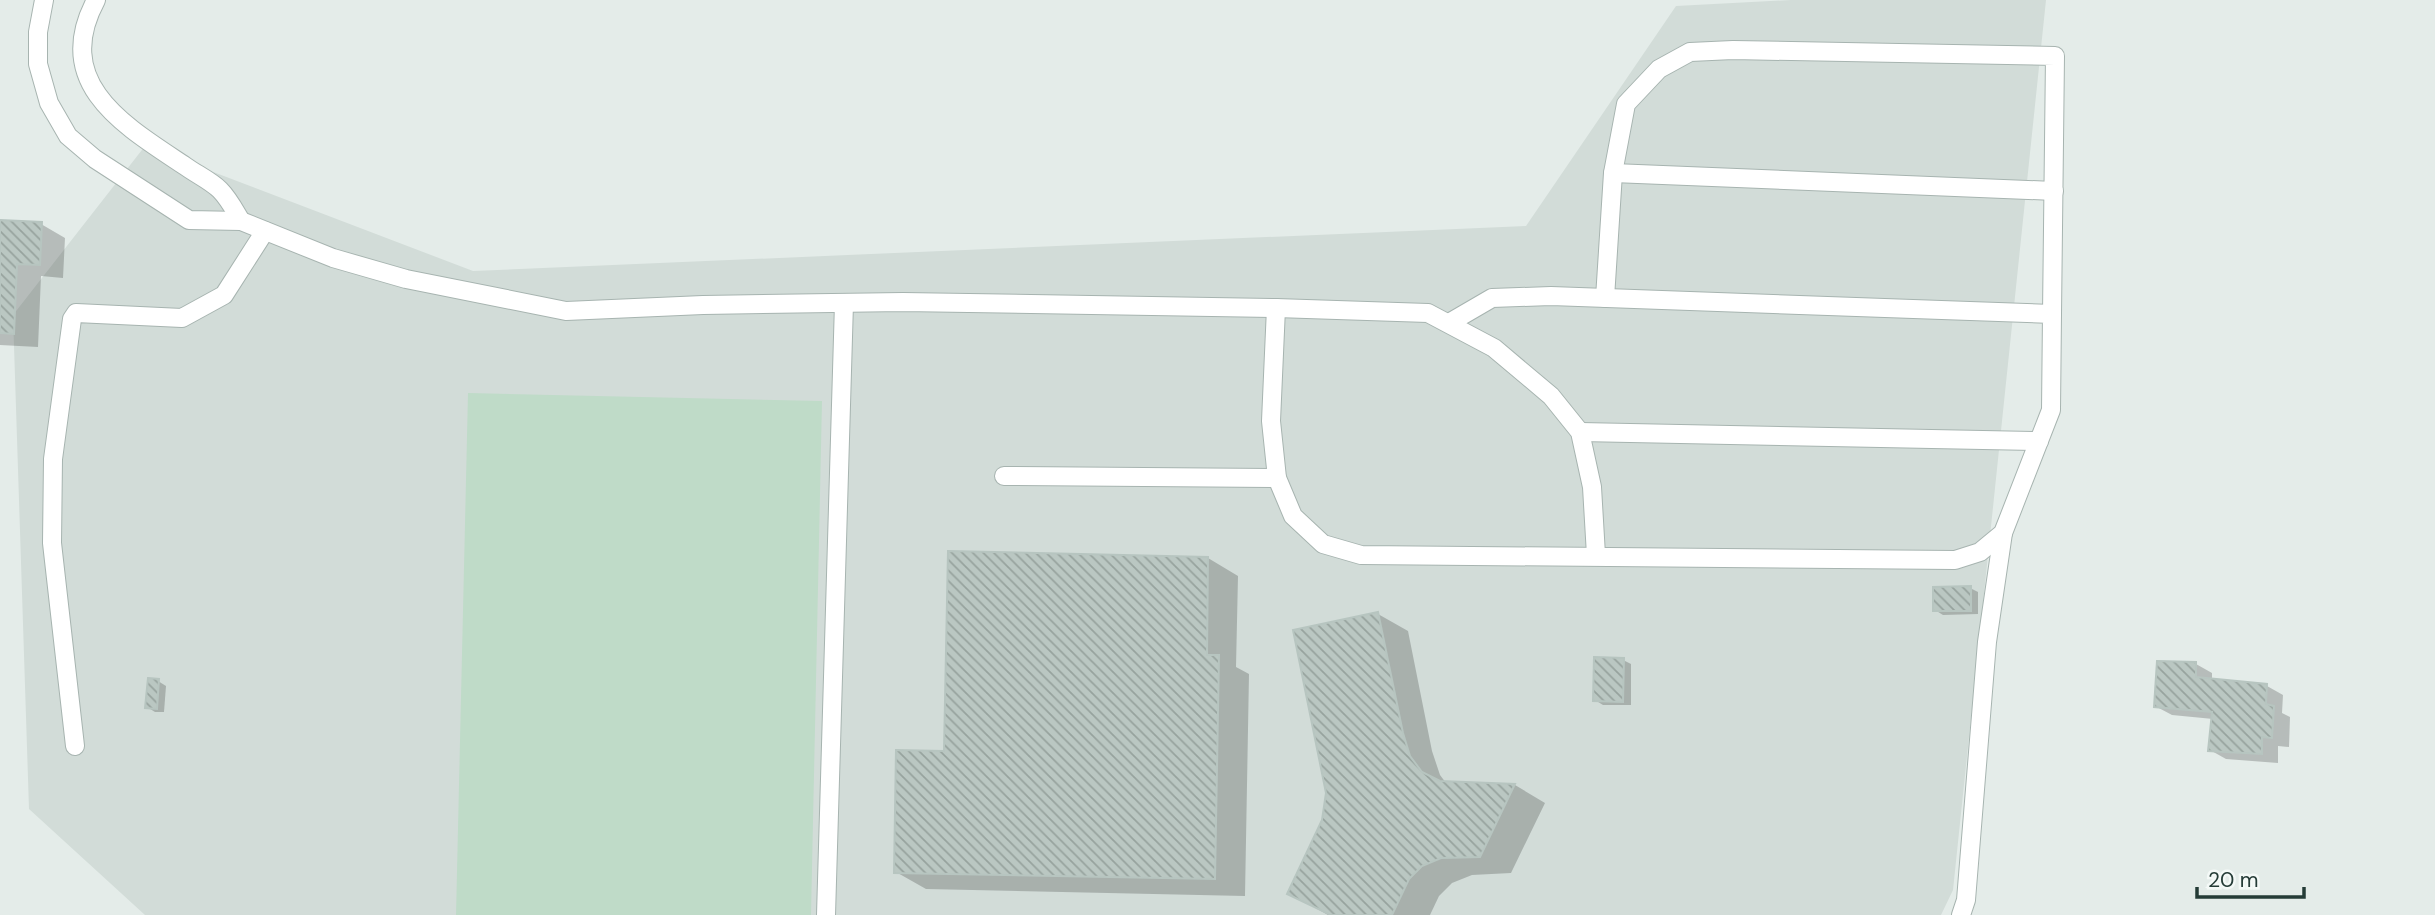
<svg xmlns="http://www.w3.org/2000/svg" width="2435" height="915" font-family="'DM Sans',sans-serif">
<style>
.built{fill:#d2dcd8}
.grass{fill:#bfdbc8}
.shadow{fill:#0003}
.building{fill:url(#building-back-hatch);stroke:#b7c5c0;stroke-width:2}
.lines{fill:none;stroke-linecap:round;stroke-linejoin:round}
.lane-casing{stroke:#a7b4b0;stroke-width:20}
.lane{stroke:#fff;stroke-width:18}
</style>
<defs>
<pattern id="building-back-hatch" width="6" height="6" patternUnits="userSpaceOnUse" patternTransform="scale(1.75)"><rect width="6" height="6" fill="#bac7c2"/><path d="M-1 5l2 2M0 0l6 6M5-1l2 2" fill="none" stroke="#97a39e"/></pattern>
</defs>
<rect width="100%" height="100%" fill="#e4ece9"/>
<path class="built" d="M1791 0H2046L1953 890 1941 915H145L29 809 13 315 145 146 473 271 1526 226 1676 6Z"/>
<path class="grass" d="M468 393 822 401 811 915H456Z"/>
<g class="shadow">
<path d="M0 222 41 224 65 238 63 278 41 276 38 347 0 345Z"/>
<path d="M1208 558 1238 576 1236 667 1249 674 1245 896 926 889 896 872 945 752Z"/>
<path d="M1970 588 1978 592V614L1943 615 1935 610Z"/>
<path d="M1378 614 1408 631 1432 751 1440 775 1446 783 1515 785 1545 803 1511 873 1472 875 1452 883 1439 896 1430 915H1328L1289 893 1323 821Z"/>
<path d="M1623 660 1631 664V705H1603L1595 700Z"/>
<path d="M2196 664 2212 673V680L2267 686 2283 695 2282 713 2290 717 2289 747 2278 746V763L2226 759 2210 750 2213 719 2172 715 2155 706Z"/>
<path d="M158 681 166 686 164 712H155L147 707Z"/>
</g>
<g class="building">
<path d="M0 220 42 222 40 265 17 264 14 334 0 333Z"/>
<path d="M948 551 1208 557 1207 655H1219L1215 879 894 873 896 750 944 751Z"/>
<path d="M1971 586V611H1933V587Z"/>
<path d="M1378 612 1403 733 1410 756 1422 772 1440 781 1515 784 1480 857 1441 858 1422 866 1409 879 1392 915H1331L1287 894 1322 820 1326 793 1293 630Z"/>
<path d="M1594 657 1624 658 1623 702 1593 701Z"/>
<path d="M2157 661 2196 662V677L2267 684 2266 704 2274 706 2272 738 2262 737V754L2208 751 2212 712 2154 707Z"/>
<path d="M148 678 159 679 157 709 145 708Z"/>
</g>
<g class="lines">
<g class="lane-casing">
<g id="lane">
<path d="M44 0 38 32V64L49 103 68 136 95 159 189 220 241 221 333 258 406 279 566 311 703 305 903 302 1276 308 1428 313 1494 348 1551 396 1580 432 1592 487 1596 555"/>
<path d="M96 0C51 84 125 126 185 166 196 174 211 181 220 190 229 199 235 211 241 221"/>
<path d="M1613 173 2054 191"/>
<path d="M1605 298 1613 173 1626 104 1659 69 1690 52 1733 50 2055 56 2052 314"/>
<path d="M1276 308 1271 421 1277 478 1293 516 1323 544 1361 555 1955 560 1980 552 2003 533 2051 410 2052 314 1551 296 1492 298 1449 323"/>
<path d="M1580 432 2039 441"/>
<path d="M1004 476 1277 478"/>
<path d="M75 746 52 543 53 459 72 319 76 313 182 318 224 295 265 231"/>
<path d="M826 915 844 303"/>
<path d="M1961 915 1966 900 1987 642 2003 533"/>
</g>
</g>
<use href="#lane" class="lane"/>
</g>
<path d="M2197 887v10h107v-10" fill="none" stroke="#253c37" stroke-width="3.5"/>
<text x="2208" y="887" font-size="21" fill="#253c37" stroke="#f4f9f7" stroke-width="5" paint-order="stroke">20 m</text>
</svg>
